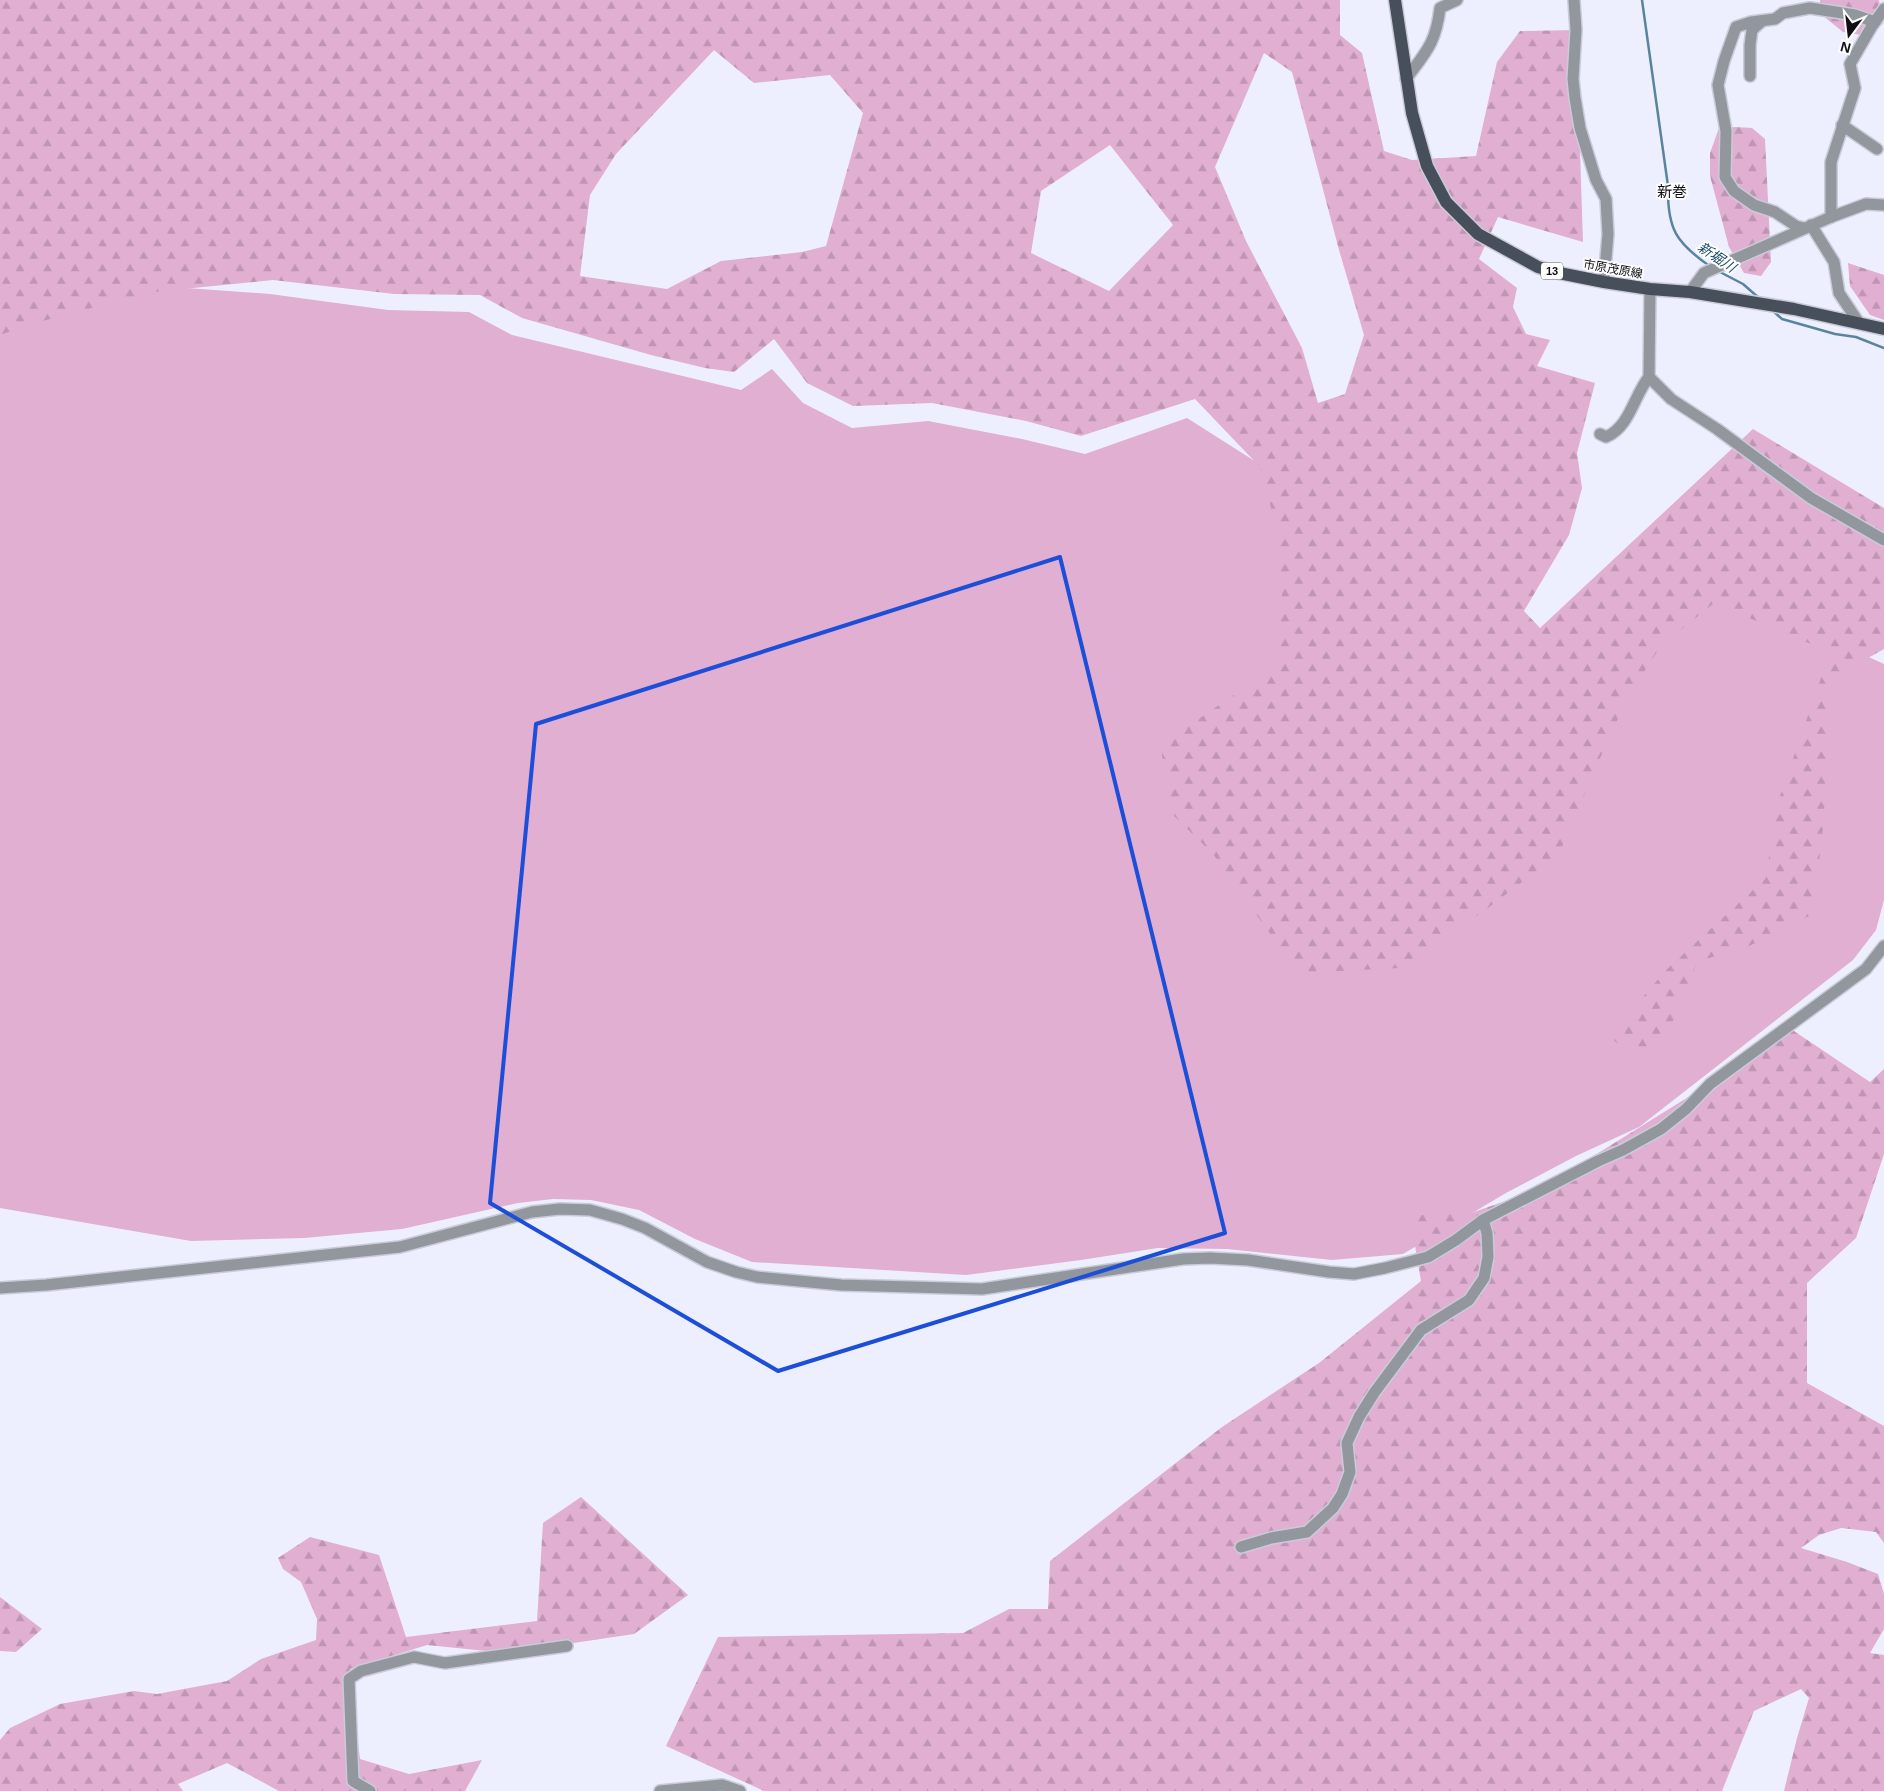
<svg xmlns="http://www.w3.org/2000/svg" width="1884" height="1791" font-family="Helvetica,'Noto Sans JP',sans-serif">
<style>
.green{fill:#e0afd2}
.forest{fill:url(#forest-firs);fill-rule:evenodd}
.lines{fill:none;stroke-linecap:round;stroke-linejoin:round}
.stream{stroke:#59849f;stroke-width:2.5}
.minor-casing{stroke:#cacbd9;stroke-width:14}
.major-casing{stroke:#cacbd9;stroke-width:15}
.minor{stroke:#92979e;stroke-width:11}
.major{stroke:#474f5b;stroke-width:12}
.marked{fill:none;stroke:#1d4ed8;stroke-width:4;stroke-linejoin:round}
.labels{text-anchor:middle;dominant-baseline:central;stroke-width:4;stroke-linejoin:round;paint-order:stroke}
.shield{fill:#fdfdfd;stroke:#56565a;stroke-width:1}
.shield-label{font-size:11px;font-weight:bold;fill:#0e0e14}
.street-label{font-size:12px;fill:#0e0e14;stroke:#fdfdfd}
.water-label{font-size:14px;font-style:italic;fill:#174962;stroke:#fdfdfd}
.quarter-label{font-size:15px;fill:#0e0e14;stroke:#fdfdfd}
</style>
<defs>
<pattern id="forest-firs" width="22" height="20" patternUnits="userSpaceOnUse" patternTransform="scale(1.25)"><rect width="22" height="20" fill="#e0afd2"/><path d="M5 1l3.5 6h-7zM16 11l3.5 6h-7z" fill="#bf95b3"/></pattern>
</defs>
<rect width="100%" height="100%" fill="#eeeffe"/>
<path class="green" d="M159 286 270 294 388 310 469 312 512 335 741 390 772 369 803 403 852 428 928 421 1022 439 1085 454 1187 418 1475 601 1581 679 1677 569 1884 664V900L1876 930 1853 960 1639 1127 1576 1156 1506 1193 1403 1254 1332 1260 1227 1249 1158 1248 1081 1260 966 1275 752 1262 695 1239 639 1210 591 1200 553 1199 518 1203 402 1229 304 1238 191 1241 0 1208V323Z"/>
<g class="forest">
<path d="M0 0H1340V35L1362 53 1384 151 1412 160 1476 156 1497 62 1520 31 1576 30 1583 242 1498 217 1479 259 1517 288 1513 307 1526 334 1550 340 1537 366 1595 383 1577 453 1582 488 1569 535 1524 611 1540 628 1753 429 1884 508V649L1852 667 1828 686 1824 819 1813 914 1745 948 1698 961 1673 1021 1643 1062 1609 1037 1666 970 1765 879 1779 799 1830 652 1714 603 1660 647 1630 694 1610 735 1559 854 1488 908 1400 968 1298 973 1213 854 1168 810 1161 745 1277 665 1282 591 1279 537 1260 467 1195 399 1081 436 1026 421 932 403 853 406 807 383 774 339 734 372 705 368 651 355 522 318 480 295 394 294 273 280 153 292 35 323 0 335ZM714 50 754 83 830 75 863 113 826 246 802 252 721 261 667 289 580 276 590 195 616 154ZM1264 53 1292 72 1339 250 1364 335 1345 394 1318 403 1302 348 1246 241 1215 167ZM1110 145 1173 225 1109 291 1031 253 1041 191Z"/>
<path d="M1820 0H1879L1883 24 1861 35 1843 32 1822 15Z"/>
<path d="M1736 127 1752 128 1765 139 1771 262 1761 276 1744 273 1729 247 1710 176V153L1719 128Z"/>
<path d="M1848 263 1884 275V320L1870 315 1850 286Z"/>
<path d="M1788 1027 1870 1082 1884 1069V1154L1856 1238 1807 1283V1383L1884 1426V1543L1876 1532 1841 1528 1819 1535 1801 1548 1847 1562 1878 1574 1884 1594V1629L1870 1653 1884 1655V1791H1784L1797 1738 1809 1698 1801 1689 1754 1711 1722 1791H764L666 1746 718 1637 963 1633 1009 1609H1048L1050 1561 1222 1427 1319 1363 1421 1281 1413 1234 1418 1215 1471 1213 1511 1199 1571 1170 1685 1099Z"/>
<path d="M581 1497 688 1595 634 1634 506 1653 427 1645 350 1669 360 1759 409 1774 482 1760 465 1791H279L227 1763 178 1784 183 1791H0V1740L10 1728 60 1704 134 1691 157 1694 227 1681 261 1659 316 1640 317 1619 301 1582 283 1569 278 1558 310 1537 379 1555 406 1637 537 1621 543 1523Z"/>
<path d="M0 1597 42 1629 16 1652 0 1651Z"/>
</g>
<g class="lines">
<g class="stream">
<path d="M1642 0 1668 186C1667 229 1676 243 1711 267"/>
<path d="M1718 271 1743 284 1759 298"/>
<path d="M1772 310 1782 319 1835 334 1856 337 1884 348"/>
</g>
<g class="minor-casing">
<g id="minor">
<path d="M1574 0 1576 30 1573 79 1575 98 1580 128 1596 180 1606 199 1608 234 1604 282"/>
<path d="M1750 76V45L1752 30 1761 22"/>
<path d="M1406 79C1426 52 1436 43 1440 8L1457 0"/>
<path d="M1842 125 1877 149"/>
<path d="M1831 217V162L1855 88 1850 64 1872 26 1884 9"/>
<path d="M1811 225 1834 262 1839 293 1859 323"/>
<path d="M1804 228 1796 226 1775 212 1754 205 1734 191 1725 177 1726 131 1718 85 1724 61 1736 27 1751 22 1775 19 1783 13 1810 8 1855 15 1875 22"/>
<path d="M1690 292 1704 273 1724 264 1831 217 1866 204 1884 205"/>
<path d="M1649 377 1671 399 1717 429 1811 498 1884 540"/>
<path d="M1600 434 1606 437C1630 427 1634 395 1649 377L1650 289"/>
<path d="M0 1288 46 1285 400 1247 532 1212 560 1209 590 1210 622 1219 645 1228 707 1262 736 1272 757 1277 841 1285 982 1289 1183 1259 1210 1258 1248 1260 1329 1272 1354 1274 1385 1268 1428 1257 1456 1240 1483 1220 1598 1161 1623 1150 1661 1129 1686 1109 1710 1084 1866 969 1884 946"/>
<path d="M1241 1547 1271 1538 1307 1532 1333 1508 1342 1494 1350 1472 1347 1443 1359 1417 1374 1393 1421 1330 1469 1300 1484 1278 1488 1257 1487 1233 1483 1220"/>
<path d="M370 1791 353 1781 349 1679 361 1671 414 1657 445 1663 567 1646"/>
<path d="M660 1791 722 1785 740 1791"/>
</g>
</g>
<g class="major-casing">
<path id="major" d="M1395 0 1412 113 1427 166 1446 202 1478 234 1538 267 1559 273 1604 282 1650 289 1690 292 1794 309 1884 329"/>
</g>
<use href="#minor" class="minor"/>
<use href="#major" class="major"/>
</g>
<path class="marked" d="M1060 557 1225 1233 778 1371 490 1203 536 724Z"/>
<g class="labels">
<rect class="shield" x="1541" y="262.5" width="22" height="17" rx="4"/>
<g class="shield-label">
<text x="1552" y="271">13</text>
</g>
<g class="street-label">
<text transform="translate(1613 269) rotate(10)">市原茂原線</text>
</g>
<g class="water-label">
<text transform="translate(1717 257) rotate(34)">新堀川</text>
</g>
<g class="quarter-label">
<text x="1672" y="191">新巻</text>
</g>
</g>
<g transform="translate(1849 35) rotate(195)" stroke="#fdfdfd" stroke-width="4" paint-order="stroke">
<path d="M0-4L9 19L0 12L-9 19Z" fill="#0e0e14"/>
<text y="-8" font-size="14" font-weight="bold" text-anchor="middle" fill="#0e0e14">N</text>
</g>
</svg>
